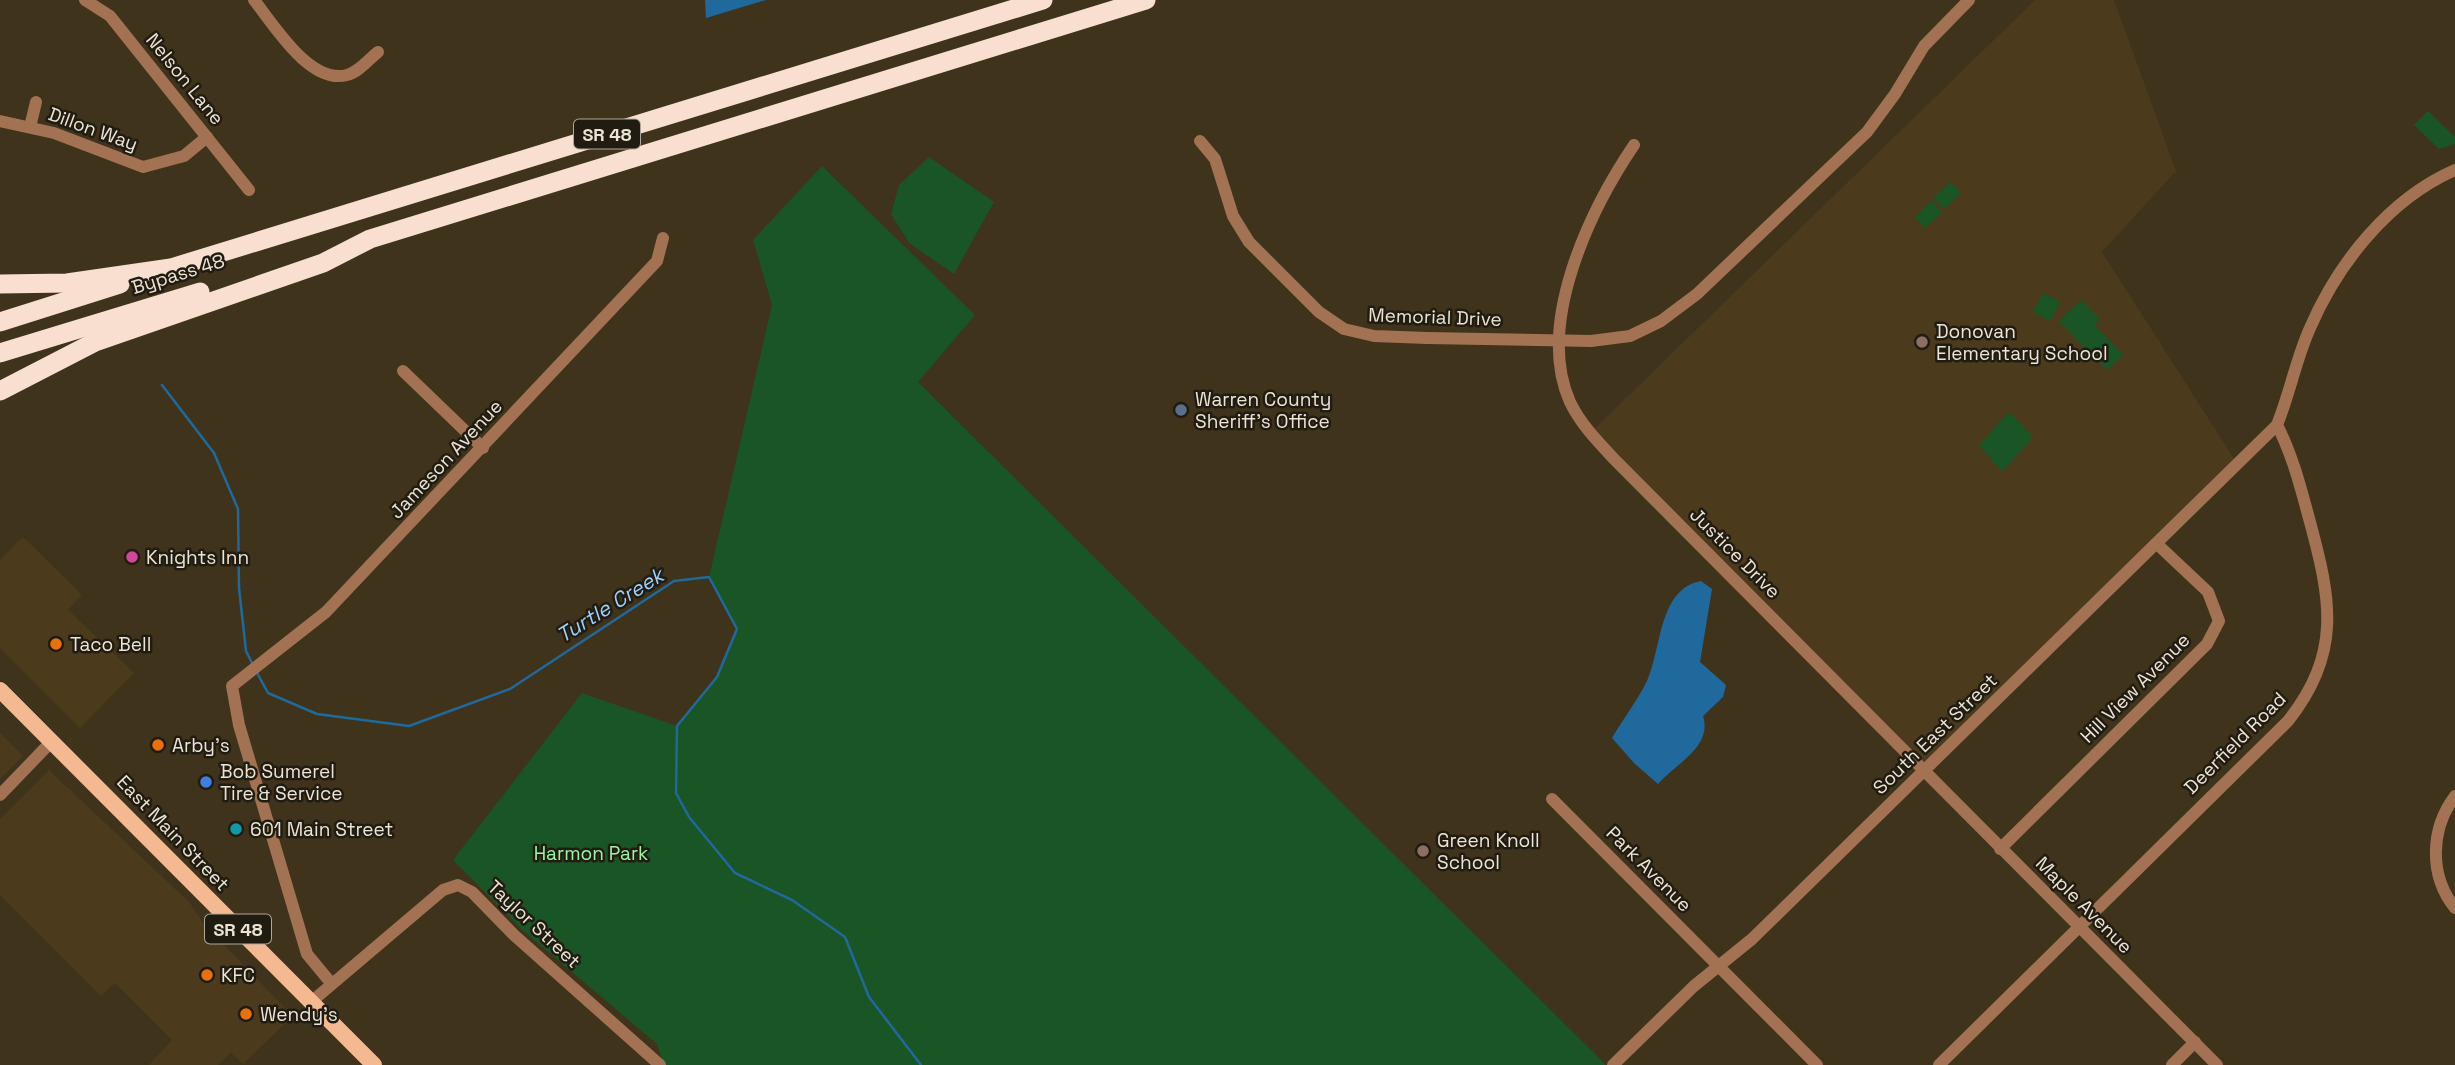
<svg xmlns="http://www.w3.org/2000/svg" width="2455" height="1065" font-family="'Space Grotesk',sans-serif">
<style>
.built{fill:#4b3b1c}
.green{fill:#1a5525}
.water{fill:#20699d}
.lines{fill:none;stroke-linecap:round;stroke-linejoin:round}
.stream{stroke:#20699d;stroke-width:2.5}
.minor{stroke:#a27252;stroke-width:12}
.major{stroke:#f5b992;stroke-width:16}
.highway{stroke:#f8dfd0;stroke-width:19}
.education-dot{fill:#8d6e63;stroke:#211c11;stroke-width:2.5}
.service-dot{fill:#5c6f8a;stroke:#211c11;stroke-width:2.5}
.hotel-dot{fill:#d1479c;stroke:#211c11;stroke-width:2.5}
.food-dot{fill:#e8710a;stroke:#211c11;stroke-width:2.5}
.shop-dot{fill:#3f7fe0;stroke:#211c11;stroke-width:2.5}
.culture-dot{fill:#0f9aa8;stroke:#211c11;stroke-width:2.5}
.labels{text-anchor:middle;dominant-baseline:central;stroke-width:5;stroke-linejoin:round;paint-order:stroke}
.shield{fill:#211c11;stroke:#aea89a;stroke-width:2}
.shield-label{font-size:18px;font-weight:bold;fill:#ebe4d5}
.street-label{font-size:19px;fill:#ebe4d5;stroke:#211c11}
.poi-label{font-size:19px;fill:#ebe4d5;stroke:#211c11;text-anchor:start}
.park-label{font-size:19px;fill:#9af4a4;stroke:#211c11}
.water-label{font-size:21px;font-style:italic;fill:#9cd0fd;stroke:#211c11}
</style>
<rect width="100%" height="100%" fill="#3f331b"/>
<g class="built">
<path d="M2035 0H2114L2176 171 2102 252 2238 465 1924 771 1590 433Z"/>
<path d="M23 537 82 595 68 610 134 673 80 728 0 648V560Z"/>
<path d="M0 733 23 756 0 779Z"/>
<path d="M49 770 190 903 202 922 293 1016 243 1064 231 1053 218 1065H149L172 1040 115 983 101 996 0 895V819Z"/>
</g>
<g class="green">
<path d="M2428 111 2455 137V144L2439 149 2414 125Z"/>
<path d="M929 157 994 202 954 274 909 243 891 214 899 185Z"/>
<path d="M822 166 975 315 918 382 1606 1065H664L657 1044 521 929 453 860 582 693 677 726 717 677 737 629 709 577 772 305 753 240Z"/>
<path d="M1950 182 1961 193 1944 209 1933 198Z"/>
<path d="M1931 201 1942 212 1925 228 1915 217Z"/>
<path d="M2043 293 2060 302 2050 321 2033 312Z"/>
<path d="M2081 300 2100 319 2094 325 2123 355 2107 370 2059 321Z"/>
<path d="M2009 412 2033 437 2002 472 1979 445Z"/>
</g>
<g class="water">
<path d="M705 0H766L706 18Z"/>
<path d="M1701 581 1712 589 1700 662 1726 685 1723 697 1703 716C1713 747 1675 764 1658 784L1634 763 1612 738C1623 719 1637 701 1647 681 1662 649 1658 589 1701 581Z"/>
</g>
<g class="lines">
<g class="stream">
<path d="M162 385 214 453 238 509 239 588 246 651 253 665"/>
<path d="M256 671 268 693 317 714 409 726 510 689 674 581 709 577 737 629 717 677 677 726 676 793 689 817 735 873 792 900 845 937 869 997 921 1065"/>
</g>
<g class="minor">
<path d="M85 0 110 16 249 190"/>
<path d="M254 0C274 25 310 85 347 75 359 72 369 59 378 52"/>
<path d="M0 121 54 133 143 167 184 156 207 137"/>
<path d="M30 127 36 102"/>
<path d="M1200 141 1215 159 1233 216 1249 242 1319 312 1344 329 1374 336 1427 338 1591 341 1630 336 1661 321 1697 294 1867 132 1895 94 1924 46 1969 0"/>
<path d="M1634 145C1590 210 1535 324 1570 402 1581 425 1599 443 1616 461L2217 1065"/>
<path d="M403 371 483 448"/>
<path d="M0 795 52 741"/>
<path d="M2455 796C2430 829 2429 876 2455 908"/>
<path d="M1552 799 1817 1065"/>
<path d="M2000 849 2207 644 2219 621 2208 592 2157 544"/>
<path d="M331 983 307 954 239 725 232 686 326 612 657 261 663 238"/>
<path d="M311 1002 443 890 458 885 472 892 514 935 660 1065"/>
<path d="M1613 1065 1694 986 1752 939 2277 425C2290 393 2296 359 2310 328 2338 263 2389 199 2455 170"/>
<path d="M1939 1065 2288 721C2342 653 2331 600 2310 522 2301 489 2293 456 2277 425"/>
<path d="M2172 1065 2195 1042"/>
</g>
<path class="major" d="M0 690 374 1065"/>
<g class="highway">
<path d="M0 284 67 283 171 268 1043 0"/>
<path d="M0 322 120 284"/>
<path d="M0 353 200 292"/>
<path d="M0 391 95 342 323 263 370 239 1146 0"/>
</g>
</g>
<g class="education-dot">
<circle cx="1922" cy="342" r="7"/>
<circle cx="1423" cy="851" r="7"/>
</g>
<circle class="service-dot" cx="1181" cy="410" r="7"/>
<circle class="hotel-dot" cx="132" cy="557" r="7"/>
<g class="food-dot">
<circle cx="56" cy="644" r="7"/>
<circle cx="158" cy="745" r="7"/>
<circle cx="207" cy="975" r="7"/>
<circle cx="246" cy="1014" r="7"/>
</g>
<circle class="shop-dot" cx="206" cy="782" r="7"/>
<circle class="culture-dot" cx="236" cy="829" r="7"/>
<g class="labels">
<g class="shield">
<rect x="574" y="119.5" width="66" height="29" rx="5"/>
<rect x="205" y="914.5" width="66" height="29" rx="5"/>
</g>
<g class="shield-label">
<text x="607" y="134">SR 48</text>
<text x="238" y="929">SR 48</text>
</g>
<g class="street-label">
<text transform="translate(185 79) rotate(51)">Nelson Lane</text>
<text transform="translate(93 129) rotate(20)">Dillon Way</text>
<text transform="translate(178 274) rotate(-17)">Bypass 48</text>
<text transform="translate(1435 317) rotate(2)">Memorial Drive</text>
<text transform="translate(446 459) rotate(-47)">Jameson Avenue</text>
<text transform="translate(1735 553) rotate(45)">Justice Drive</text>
<text transform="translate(2135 688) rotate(-45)">Hill View Avenue</text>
<text transform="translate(1935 734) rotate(-44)">South East Street</text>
<text transform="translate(2235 743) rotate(-45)">Deerfield Road</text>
<text transform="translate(173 833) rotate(46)">East Main Street</text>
<text transform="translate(1649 869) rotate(45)">Park Avenue</text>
<text transform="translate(2084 905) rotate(45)">Maple Avenue</text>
<text transform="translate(534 924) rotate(43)">Taylor Street</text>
</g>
<g class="poi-label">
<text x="1936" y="331">Donovan<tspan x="1936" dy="22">Elementary School</tspan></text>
<text x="1195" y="399">Warren County<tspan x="1195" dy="22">Sheriff’s Office</tspan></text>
<text x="146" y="557">Knights Inn</text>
<text x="70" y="644">Taco Bell</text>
<text x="172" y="745">Arby's</text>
<text x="220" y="771">Bob Sumerel<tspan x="220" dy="22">Tire &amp; Service</tspan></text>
<text x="250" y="829">601 Main Street</text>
<text x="1437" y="840">Green Knoll<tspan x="1437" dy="22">School</tspan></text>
<text x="221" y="975">KFC</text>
<text x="260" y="1014">Wendy's</text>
</g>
<g class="park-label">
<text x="591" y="853">Harmon Park</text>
</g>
<g class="water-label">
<text transform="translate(610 605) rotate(-32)">Turtle Creek</text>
</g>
</g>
</svg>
